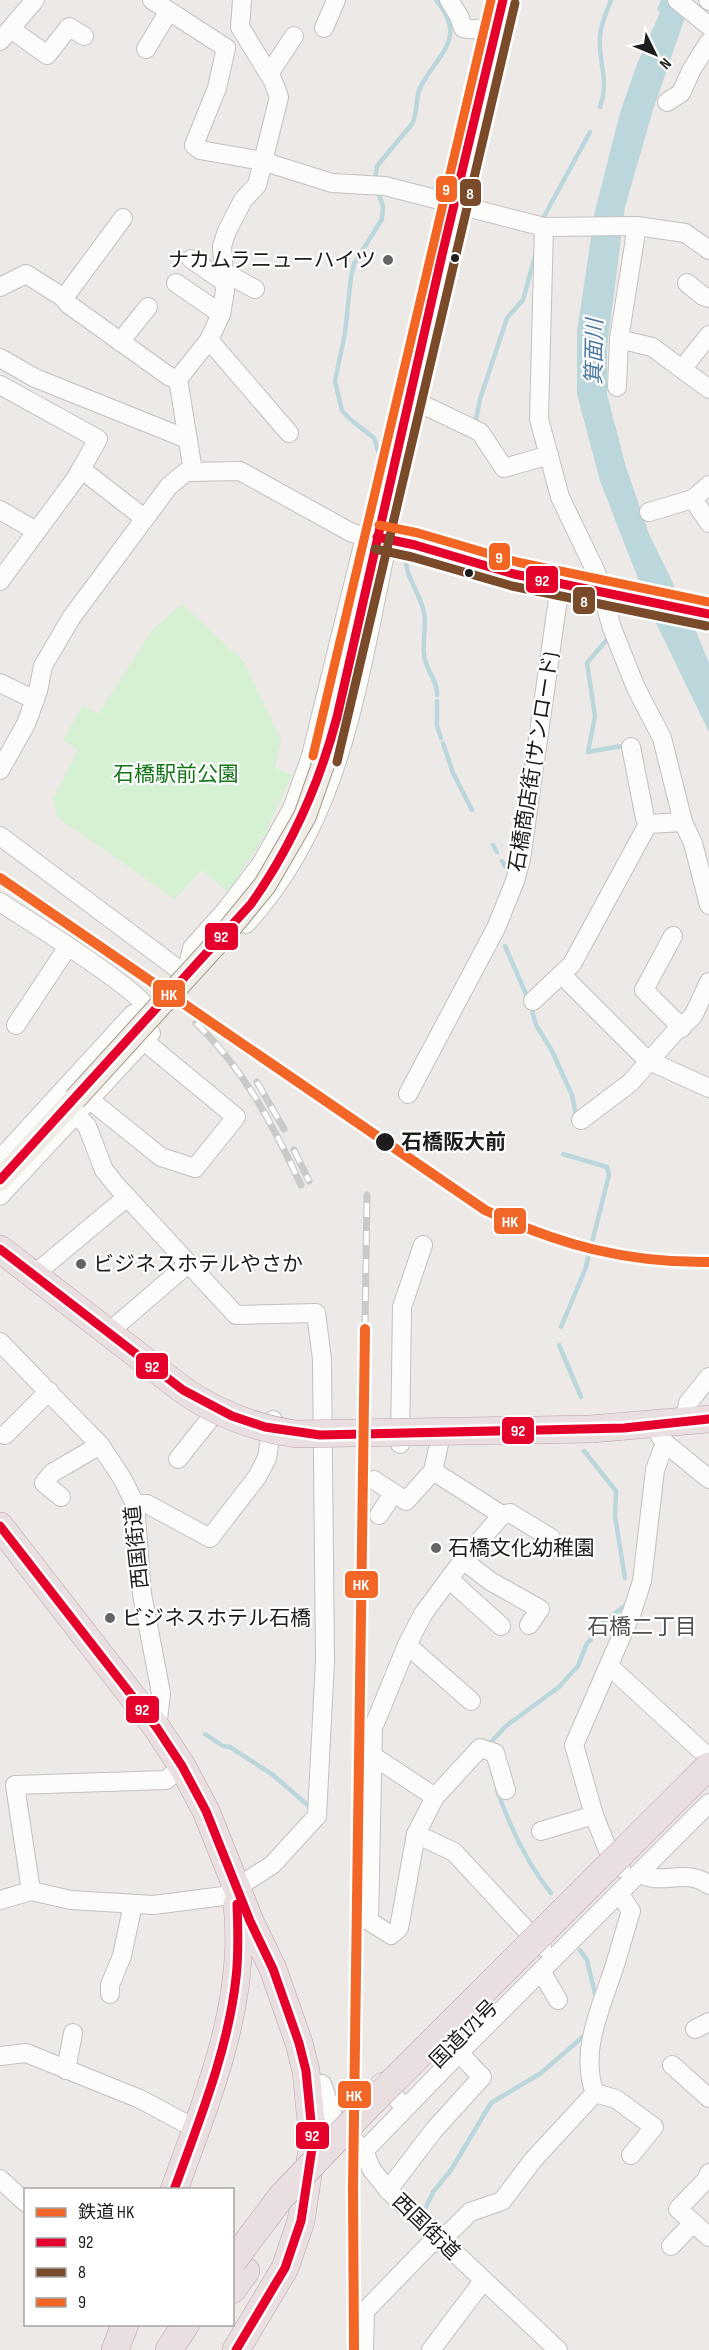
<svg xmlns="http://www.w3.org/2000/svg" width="709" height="2350" font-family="'Sofia Sans Condensed','Noto Sans JP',sans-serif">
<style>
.park{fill:#d6f0d4}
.water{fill:#bcd7dc}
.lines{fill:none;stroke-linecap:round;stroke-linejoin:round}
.stream{stroke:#bcd7dc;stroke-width:4.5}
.minor-casing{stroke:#c3c1c0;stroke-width:20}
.major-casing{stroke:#a09585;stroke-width:24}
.highway-casing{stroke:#be9faa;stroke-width:28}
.minor{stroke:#fcfcfb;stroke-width:18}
.major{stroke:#efebe5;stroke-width:22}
.highway{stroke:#e9dfe1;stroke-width:27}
.rail-casing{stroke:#cacac9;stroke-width:7}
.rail{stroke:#fff;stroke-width:4.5;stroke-dasharray:14;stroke-linecap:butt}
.major-bridge-casing{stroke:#a09585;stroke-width:24;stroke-linecap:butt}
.highway-bridge-casing{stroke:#be9faa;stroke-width:28;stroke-linecap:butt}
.major-bridge{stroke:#efebe5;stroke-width:22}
.highway-bridge{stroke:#e9dfe1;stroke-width:27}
.bus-1-casing{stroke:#fff;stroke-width:14}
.bus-2-casing{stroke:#fff;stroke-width:14}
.bus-3-casing{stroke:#fff;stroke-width:14}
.bus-1{stroke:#e4002b;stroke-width:9}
.bus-2{stroke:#7a4b2a;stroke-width:9}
.bus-3{stroke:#f26522;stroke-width:9}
.rail-1-casing{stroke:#fff;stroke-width:15}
.rail-1{stroke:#f26627;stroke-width:10}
.bus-dot{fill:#1d1d1d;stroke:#fff;stroke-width:2}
.poi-dot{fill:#656463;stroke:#fff;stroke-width:2}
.labels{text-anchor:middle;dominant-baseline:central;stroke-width:4.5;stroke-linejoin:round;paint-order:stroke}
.poi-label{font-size:21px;fill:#1d1d1d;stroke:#fff;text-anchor:start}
.street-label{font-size:21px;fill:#1d1d1d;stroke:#fff}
.park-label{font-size:21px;fill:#137418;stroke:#fff}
.stop-label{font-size:21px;font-weight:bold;fill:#1d1d1d;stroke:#fff;text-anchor:start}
.water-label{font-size:22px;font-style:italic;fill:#4e7a9f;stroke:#fff}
.neighbourhood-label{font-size:22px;fill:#505050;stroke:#fff}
.line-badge{stroke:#fff;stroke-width:2}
.badge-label{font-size:16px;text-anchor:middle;font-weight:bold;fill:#fff}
</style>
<rect width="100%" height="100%" fill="#ece9e6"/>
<path class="park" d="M182 604 244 662 281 740 275 768 292 775 261 842 238 876 230 894 202 870 175 899 57 817 53 799 78 750 63 740 83 705 98 714 154 628Z"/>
<path class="water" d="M661 0H691L653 110 625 207 607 348V394L626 467 649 534 693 624 709 663V732L653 617 600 481 577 394V332L595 211 620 113 637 64 660 13 657 9Z"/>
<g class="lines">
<g class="stream">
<path d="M600 107C610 78 598 64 600 37 600 25 607 11 611 0"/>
<path d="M375 182 377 166 412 124C418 113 415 100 420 88 437 54 469 39 436 0"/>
<path d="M378 191 383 207 382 219 354 264 351 277 345 333 335 381 342 411 351 420 374 438 381 460"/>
<path d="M541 222 590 132"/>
<path d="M476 420 480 399 507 318 523 300 535 256"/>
<path d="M406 556C404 577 421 593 424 613 427 629 421 645 425 660 428 672 438 683 437 695"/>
<path d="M610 636 587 663 595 716 588 752 627 745"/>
<path d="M437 701V726L441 738"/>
<path d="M443 743 453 773 472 810"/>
<path d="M493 845 497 852"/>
<path d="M502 861 507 869"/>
<path d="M505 946 530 1003 536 1025 552 1051 572 1095 576 1115"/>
<path d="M561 1327 585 1270 609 1175 607 1167 563 1154"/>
<path d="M559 1345 581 1397"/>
<path d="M584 1451 616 1491 615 1516 625 1578"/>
<path d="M205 1734 223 1746 230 1747 273 1775 311 1808"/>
<path d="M490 1743 506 1726 559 1687 578 1666 587 1643 590 1641 596 1628 627 1604"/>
<path d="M497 1790C510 1827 526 1862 551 1893"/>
<path d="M580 1950 587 1960 596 1998"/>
<path d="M422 2216 433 2192 451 2170 491 2103 541 2073 585 2035"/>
</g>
<g class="minor-casing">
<g id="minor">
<path d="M152 0 226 48 217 88 194 145 200 150 262 161 332 183 385 186 544 227 637 226 685 233 709 250"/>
<path d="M449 0 459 16 463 28C473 32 485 26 496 28"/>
<path d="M677 0 709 26"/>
<path d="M708 0 709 1"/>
<path d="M324 28 336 0"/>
<path d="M11 29 47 55 69 27 84 36"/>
<path d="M0 41 35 0"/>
<path d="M146 49 169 11"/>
<path d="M269 74 294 36"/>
<path d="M667 102 681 93 692 69 709 42"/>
<path d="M544 227 539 419 560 497 596 572 612 628 636 688 662 738 683 822 693 843 709 905"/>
<path d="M191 259 223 281"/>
<path d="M222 271 255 289"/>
<path d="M176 283 221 314"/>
<path d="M687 283 703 296 709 298"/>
<path d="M0 287 26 274 64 298 68 304 170 377 178 379"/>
<path d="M64 298 123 218"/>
<path d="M619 339 652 347 709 389"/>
<path d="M209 340 289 433"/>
<path d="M120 342 148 307"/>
<path d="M0 358 35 378 187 439"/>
<path d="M682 369 709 335"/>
<path d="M0 385 98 439 76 478 0 581"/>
<path d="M617 387 619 339 637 226"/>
<path d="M409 398 480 432 504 468 549 455"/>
<path d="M81 469 144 518"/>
<path d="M193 471 178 379 209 340 221 314 225 291 222 246 227 231 243 200 257 185 279 97 273 81 240 27 242 0"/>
<path d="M693 499 709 523"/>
<path d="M0 510 36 531"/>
<path d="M649 512 693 499 709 485"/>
<path d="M0 683 35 700"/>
<path d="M631 747 645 818 648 824"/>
<path d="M0 770 26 724 38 691 43 666 71 618 169 486 186 472 240 471 352 533 415 545 514 574 560 585 709 614"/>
<path d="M0 836 186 975"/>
<path d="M0 902C26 919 141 990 149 1011"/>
<path d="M246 924C342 819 357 684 386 550L377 537"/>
<path d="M673 936 644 990 682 1028"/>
<path d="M186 975 192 948 226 910 261 864 292 809 311 756 363 545 377 537"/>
<path d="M562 975 641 1054 656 1064 709 1088"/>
<path d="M533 1001 572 964 648 824 683 822"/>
<path d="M16 1025 67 948"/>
<path d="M408 1094 496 928 515 881 521 859 560 585"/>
<path d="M90 1100 161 1157 195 1168 236 1117 144 1041"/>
<path d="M581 1120 630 1083 674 1033 693 1016 709 982"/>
<path d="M0 1159 133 1014 154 1010 158 1005"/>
<path d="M0 1196 151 1033"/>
<path d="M42 1268 127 1197"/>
<path d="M117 1325 188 1264"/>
<path d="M0 1342 100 1445 122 1478 135 1504 142 1594 161 1693 157 1728"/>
<path d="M687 1409 688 1403 709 1377"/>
<path d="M5 1435 49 1391"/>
<path d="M665 1443 709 1479"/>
<path d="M400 1444 402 1307 423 1245"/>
<path d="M178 1459 210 1419"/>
<path d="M433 1471 502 1515 463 1560 423 1614 407 1645 373 1728 369 1921 391 1935 399 1928 416 1834 435 1797 480 1748 495 1753 506 1790"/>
<path d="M374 1480 406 1501 433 1471 439 1444"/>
<path d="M61 1497 44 1483 52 1473 100 1445"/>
<path d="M135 1504H147L210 1538 257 1477 267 1458 273 1420"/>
<path d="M379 1515 393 1494"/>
<path d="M502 1515 510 1513 551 1538"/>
<path d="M463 1560 490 1581 540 1609 529 1625"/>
<path d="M449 1579 501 1626"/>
<path d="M407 1645 471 1701"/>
<path d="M609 1666 706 1755"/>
<path d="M373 1756 435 1797"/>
<path d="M541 1831 594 1815"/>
<path d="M416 1834 454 1852 542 1947"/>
<path d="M621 1868 609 1853 594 1815 574 1745 632 1612 642 1581 655 1470 665 1443 660 1436"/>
<path d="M639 1873C660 1887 686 1867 709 1885"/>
<path d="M31 1891 15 1785 166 1780 182 1766"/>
<path d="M0 1900 31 1891 71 1900 154 1905 223 1896 272 1865 317 1816 325 1661 322 1359 316 1313 236 1315 116 1185 104 1170 87 1126 76 1115"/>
<path d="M541 1971 558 2000"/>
<path d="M110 1994V1985L122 1956 133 1904"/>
<path d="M695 2029 709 2022"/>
<path d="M0 2056 26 2053 140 2099 196 2129"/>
<path d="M672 2065 709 2098"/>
<path d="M66 2070 73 2033"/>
<path d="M382 2082 380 2084 406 2107"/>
<path d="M322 2084 334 2119 364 2151 372 2170 388 2190 558 2350"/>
<path d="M595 2093C579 2053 601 2007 614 1968 620 1949 625 1930 631 1911L619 1893"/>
<path d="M364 2151 459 2053 709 1803"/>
<path d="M709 2173 706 2180 678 2209 709 2237"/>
<path d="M0 2179 26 2203"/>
<path d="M388 2190 434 2130 482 2077 459 2053"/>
<path d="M671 2246 693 2223"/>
<path d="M364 2350 365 2311 429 2245 443 2239 470 2212 502 2201 533 2160 595 2093 616 2099 654 2127 631 2155"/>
<path d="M431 2350 483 2281"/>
</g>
</g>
<g class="major-casing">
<g id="major">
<path d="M325 759 503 0"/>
<path d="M0 1180 75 1099"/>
</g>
</g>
<g class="highway-casing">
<g id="highway">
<path d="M0 1249 183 1390"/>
<path d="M591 1429 709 1419"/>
<path d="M0 1526 157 1728 182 1766 206 1811 250 1921 273 1969 299 2043 306 2071 313 2142 301 2221 285 2268 236 2350"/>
<path d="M174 2190C207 2099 248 2002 237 1904"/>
<path d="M232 2290 246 2271"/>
<path d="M115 2350 125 2324"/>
<path d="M169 2350 186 2324"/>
</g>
</g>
<use href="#minor" class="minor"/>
<use href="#major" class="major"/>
<use href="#highway" class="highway"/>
<g class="rail-casing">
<g id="rail">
<path d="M196 1023C244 1069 273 1125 301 1185"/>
<path d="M257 1082 284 1129"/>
<path d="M294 1150 309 1181"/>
<path d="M365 1329 367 1195"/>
</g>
</g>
<use href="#rail" class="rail"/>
<g class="major-bridge-casing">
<path id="major-bridge" d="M75 1099 220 940 265 885 305 816 325 759"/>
</g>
<g class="highway-bridge-casing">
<g id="highway-bridge">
<path d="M183 1390C218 1414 254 1428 296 1434L591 1429"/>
<path d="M233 2261 281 2197 364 2110 709 1766"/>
</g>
</g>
<use href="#major-bridge" class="major-bridge"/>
<use href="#highway-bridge" class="highway-bridge"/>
<g class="bus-1-casing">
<g id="bus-1">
<path d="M377 537 415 545 514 574 709 614"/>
<path d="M0 1180 251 904C292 846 319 785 337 717L442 255 503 0"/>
<path d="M0 1249 183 1390 232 1416 265 1427 320 1435 624 1428 709 1419"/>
<path d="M0 1526 157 1728 182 1766 206 1811 250 1921 273 1969 299 2043 306 2071 313 2142 301 2221 285 2268 236 2350"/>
<path d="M174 2190C199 2121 228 2051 236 1978 239 1953 238 1929 237 1904"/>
</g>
</g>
<g class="bus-2-casing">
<g id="bus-2">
<path d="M375 549 412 557 512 586 707 626"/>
<path d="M337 762 515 3"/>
</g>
</g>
<g class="bus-3-casing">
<g id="bus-3">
<path d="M379 525 418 533 517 562 709 602"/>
<path d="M313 756 491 0"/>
</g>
</g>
<use href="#bus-1" class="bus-1"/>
<use href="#bus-2" class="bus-2"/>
<use href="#bus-3" class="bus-3"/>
<g class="rail-1-casing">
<g id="rail-1">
<path d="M0 878 485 1210C559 1245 627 1263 709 1262"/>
<path d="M354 2350 353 2187 365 1329"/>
</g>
</g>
<use href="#rail-1" class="rail-1"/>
</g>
<g class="bus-dot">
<circle cx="455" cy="258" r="5"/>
<circle cx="469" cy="573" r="5"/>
<circle cx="385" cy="1142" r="10"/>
</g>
<g class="poi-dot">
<circle cx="388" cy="260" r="6"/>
<circle cx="81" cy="1264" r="6"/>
<circle cx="436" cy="1548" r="6"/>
<circle cx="110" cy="1618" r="6"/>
</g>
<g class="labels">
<g class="poi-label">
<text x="376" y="260" text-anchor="end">ナカムラニューハイツ</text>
<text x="93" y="1264">ビジネスホテルやさか</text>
<text x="448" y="1548">石橋文化幼稚園</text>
<text x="122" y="1618">ビジネスホテル石橋</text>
</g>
<g class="street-label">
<text transform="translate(534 762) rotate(-81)">石橋商店街 (サンロード)</text>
<text transform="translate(137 1547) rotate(-96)">西国街道</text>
<text transform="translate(464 2034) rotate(-45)">国道171号</text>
<text transform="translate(426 2227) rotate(44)">西国街道</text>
</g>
<g class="park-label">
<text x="176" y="774">石橋駅前公園</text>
</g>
<g class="stop-label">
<text x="401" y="1142">石橋阪大前</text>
</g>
<g class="water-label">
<text transform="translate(595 352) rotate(-89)">箕面川</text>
</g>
<g class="neighbourhood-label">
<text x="642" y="1627">石橋二丁目</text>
</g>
</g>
<g class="line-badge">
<rect x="435" y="175" width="23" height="28" rx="6" fill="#f26522"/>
<rect x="459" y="178" width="23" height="29" rx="6" fill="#7a4b2a"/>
<rect x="488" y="542" width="23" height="29" rx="6" fill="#f26522"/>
<rect x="525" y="565" width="34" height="29" rx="6" fill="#e4002b"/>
<rect x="572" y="586" width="24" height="29" rx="6" fill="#7a4b2a"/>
<rect x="204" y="922" width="35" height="29" rx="6" fill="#e4002b"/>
<rect x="152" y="979" width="34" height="29" rx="6" fill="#f26627"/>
<rect x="493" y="1207" width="34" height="28" rx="6" fill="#f26627"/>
<rect x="135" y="1352" width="34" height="28" rx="6" fill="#e4002b"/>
<rect x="501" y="1416" width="34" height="29" rx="6" fill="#e4002b"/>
<rect x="344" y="1570" width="35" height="29" rx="6" fill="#f26627"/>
<rect x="125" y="1695" width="35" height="29" rx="6" fill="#e4002b"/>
<rect x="337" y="2080" width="35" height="29" rx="6" fill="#f26627"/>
<rect x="295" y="2121" width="35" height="29" rx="6" fill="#e4002b"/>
</g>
<g class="badge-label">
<text x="446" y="195">9</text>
<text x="470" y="199">8</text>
<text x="499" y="563">9</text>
<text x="542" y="586">92</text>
<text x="584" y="607">8</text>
<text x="221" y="942">92</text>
<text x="169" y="1000">HK</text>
<text x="510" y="1227">HK</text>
<text x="152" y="1372">92</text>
<text x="518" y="1436">92</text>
<text x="361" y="1590">HK</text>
<text x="142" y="1715">92</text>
<text x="354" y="2101">HK</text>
<text x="312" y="2141">92</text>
</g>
<rect x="24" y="2188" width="210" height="138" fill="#ffffff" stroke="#a5a5a5" stroke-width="1.5"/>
<rect x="36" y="2208" width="30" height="9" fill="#f26627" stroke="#a5a5a5" stroke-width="1.5"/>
<text x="78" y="2218" font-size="18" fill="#1d1d1d">鉄道 HK</text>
<rect x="36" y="2238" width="30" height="9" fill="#e4002b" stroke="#a5a5a5" stroke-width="1.5"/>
<text x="78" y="2248" font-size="18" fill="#1d1d1d">92</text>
<rect x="36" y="2268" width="30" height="9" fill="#7a4b2a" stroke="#a5a5a5" stroke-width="1.5"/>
<text x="78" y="2278" font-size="18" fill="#1d1d1d">8</text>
<rect x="36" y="2298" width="30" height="9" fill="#f26522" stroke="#a5a5a5" stroke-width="1.5"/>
<text x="78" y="2308" font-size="18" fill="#1d1d1d">9</text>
<g transform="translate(655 54) rotate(133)" stroke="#ffffff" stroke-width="4.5" paint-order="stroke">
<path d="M0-4.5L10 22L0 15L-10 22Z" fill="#1d1d1d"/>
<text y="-9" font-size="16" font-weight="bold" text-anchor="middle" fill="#1d1d1d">N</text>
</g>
</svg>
